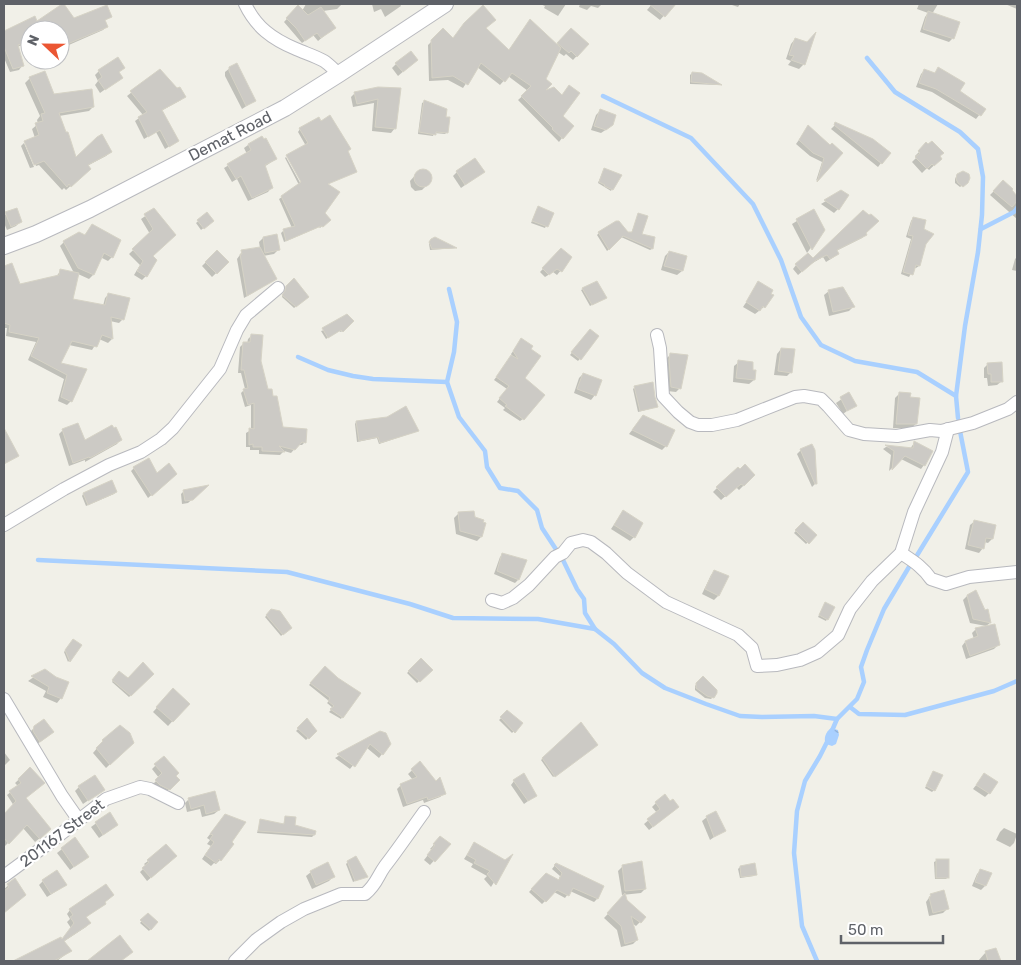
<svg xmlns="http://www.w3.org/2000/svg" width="1021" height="965" font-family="Rubik,sans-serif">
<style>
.water{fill:url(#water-ripples)}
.shadow{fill:#0003}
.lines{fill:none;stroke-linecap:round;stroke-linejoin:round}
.stream{stroke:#a9d0ff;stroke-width:4.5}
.building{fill:#cccac5;stroke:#d6d3c6}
.minor-casing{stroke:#b8b9be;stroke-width:14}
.tertiary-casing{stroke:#b8b9be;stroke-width:18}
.minor{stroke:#fff;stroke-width:12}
.tertiary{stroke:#fff;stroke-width:16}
.labels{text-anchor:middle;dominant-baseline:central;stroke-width:4.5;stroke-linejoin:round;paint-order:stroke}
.street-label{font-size:16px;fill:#5f6268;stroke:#fff}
</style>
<defs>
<pattern id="water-ripples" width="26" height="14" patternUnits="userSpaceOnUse" patternTransform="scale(1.25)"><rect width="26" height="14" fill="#a9d0ff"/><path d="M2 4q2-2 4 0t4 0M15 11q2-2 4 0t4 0" fill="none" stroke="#8dacd2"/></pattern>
</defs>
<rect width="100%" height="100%" fill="#f1f0e8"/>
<path class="water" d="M831 728 838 730 839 735 836 744 832 746 826 744C823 738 826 732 831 728Z"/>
<g class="shadow">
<path d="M306 4H320L323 5 322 4H342L337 9 323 11 331 30 318 41 313 35 302 43 284 22 298 7 302 11Z"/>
<path d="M372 4H400L401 6 385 17 381 9 374 12Z"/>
<path d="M540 4H566L558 16 544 8 545 6Z"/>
<path d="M580 4H602L598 8 591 6 587 10 579 7Z"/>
<path d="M652 4H674L660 20 647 10Z"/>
<path d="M729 4H740L738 7Z"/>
<path d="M919 4H938L932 14 953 38 949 42 920 32 925 17 928 13 917 9Z"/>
<path d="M1005 4H1017V9Z"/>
<path d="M34 17 36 23 110 17 104 21 106 27 103 30 62 48 60 30H30V42L17 47 22 66 19 70 10 72 4 58V32Z"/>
<path d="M530 21 556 45 571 30 587 45 573 60 566 54 564 56 558 52 545 79 542 93 562 116V138L559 142 518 100 528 91 508 76 500 85 477 67 463 88 448 80 429 81 428 45 443 30 453 39 464 24 485 28 508 51Z"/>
<path d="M813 37 803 65 799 69 788 65 791 61 786 59 791 44 795 39 807 43Z"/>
<path d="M396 64H412L398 76 392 68Z"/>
<path d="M230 68 254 101 242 109 225 76V72Z"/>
<path d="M938 69 959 92 984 109 976 119 932 92 916 87 921 74 925 70 934 74Z"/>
<path d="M160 70 181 100 161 111 178 141 165 149 156 132 144 139 135 121 143 115 127 96Z"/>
<path d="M99 71 118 73 121 78 100 93 95 85 98 81 95 75Z"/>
<path d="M692 73 701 74 720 85 690 84V75Z"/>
<path d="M30 78 53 95 93 107 89 111 59 116 75 159 111 152 106 156 87 166 89 169 66 190 64 188 62 190 39 165 36 166 26 142 35 138 32 129 38 124 37 120 40 116 25 83Z"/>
<path d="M400 89 395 128 391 133 372 131 374 103 353 107 351 97 355 93Z"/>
<path d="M424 102 444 118 447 132 445 134 434 133 433 136 418 134 422 103Z"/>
<path d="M600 111 607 129 601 133 591 130 596 115Z"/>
<path d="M836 124 881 163 878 167 831 129Z"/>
<path d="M808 127 830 147 841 153 816 181 822 162 810 156 796 144Z"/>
<path d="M300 129 347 151 356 172 322 185 323 213 329 220 320 228 319 227 284 242 281 233 284 230 292 228 279 199 299 185 285 158 286 157 303 188 306 146 298 132Z"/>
<path d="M262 138 276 159 264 167 271 188 268 192 248 201 237 179 232 182 224 168 247 154 244 148 248 145Z"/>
<path d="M24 143 34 167 30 168 21 146Z"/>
<path d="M919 152 938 156 941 159 929 170 927 168 922 173 912 162 916 158 915 156Z"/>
<path d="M423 170 430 174 431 181 422 190 415 191 411 187 410 181 418 172Z"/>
<path d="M603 171 612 189 611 191 598 183Z"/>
<path d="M457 172H483L461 188 453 176Z"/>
<path d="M957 175 968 181 960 187 955 183V179Z"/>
<path d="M1003 182 1017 197V219L990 195Z"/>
<path d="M841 192 838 209 834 213 821 204Z"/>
<path d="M537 209 552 213 545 228 531 223Z"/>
<path d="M154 210 174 234 151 256 146 276 142 280 134 275 140 265 129 254 150 234 141 219Z"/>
<path d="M813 211 824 230 807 253 792 224Z"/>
<path d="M6 214 20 222 16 226 7 230 4 223V216Z"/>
<path d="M207 214 212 221 201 230 196 223Z"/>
<path d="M638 215 641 235 654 238 652 249 650 250 621 237 607 251 597 235 599 233 631 234Z"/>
<path d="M913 218 923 230 925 244 919 266 916 268H914L909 277 901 274 911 239 906 237 911 221Z"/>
<path d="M92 225 112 257 108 261 100 257 93 275 89 279 78 274 72 300 103 306 105 298 109 294 123 319 119 323 110 321 112 339 108 343 99 339 92 350 69 345 60 364 85 370 71 401 67 405 58 401 64 379 28 360 36 342 6 336 7 328H4V267L11 264 19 285 56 277 61 270 74 273 60 246 64 242 84 236Z"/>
<path d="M864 233 865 235 862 238 836 251 838 253 834 257 826 262 823 257 811 264 798 275 793 269 796 265 813 259Z"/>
<path d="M263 238 278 250 274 254 263 256 276 279 244 298 237 259 242 252 260 248 259 242Z"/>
<path d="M434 239H437L455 248 430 250 429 244Z"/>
<path d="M561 250 571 258 557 275 553 272 545 277 540 272Z"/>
<path d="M217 251 228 262 212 277 202 266Z"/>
<path d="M669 252 682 271 677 275 661 270 665 256Z"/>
<path d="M1017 257V271L1012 270 1015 259Z"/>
<path d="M293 280 308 297 294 308 282 297 285 289Z"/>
<path d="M759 283 770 294 764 307 755 314 743 307Z"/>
<path d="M583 289 605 298 590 306 581 290Z"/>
<path d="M829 291 853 307 849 311 829 316 824 295Z"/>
<path d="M352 321 341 332 339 331 326 339 321 331Z"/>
<path d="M590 330 598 336 578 361 570 355Z"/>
<path d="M251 336 260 361 267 391 282 429 305 442 302 445H298L291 453 284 451 280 455 259 454V450H250V447H246V433L251 430V405L245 407 241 393 245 389 241 373H238L240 347 244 343 247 344 248 339Z"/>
<path d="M519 343 523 379V419L520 421 503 410 505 408 497 402 507 389 494 380 512 356 511 354Z"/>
<path d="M781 349 791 372 787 376 774 375 777 354Z"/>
<path d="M671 354 680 388 676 392 667 391 666 359Z"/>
<path d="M739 362 754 380 749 384 733 382 734 366Z"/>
<path d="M988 364 1002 381 997 385 988 386 987 378H984V368Z"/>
<path d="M583 374 595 395 591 400 574 393 579 378Z"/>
<path d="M634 388 657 407 638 412 633 389Z"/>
<path d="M849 394 855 405 843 414 836 403Z"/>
<path d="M899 394 916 424 911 428H893L895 398Z"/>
<path d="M640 420 666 446 662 450 629 434Z"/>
<path d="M356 422 418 431 379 444 377 438 357 442 355 424Z"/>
<path d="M63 430 84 442 121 439 117 444 85 462V460L69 466 59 434Z"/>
<path d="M914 443 924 465 921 469 901 459 889 471 891 455 883 449 886 447 910 449Z"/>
<path d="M801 450 816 483 812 487 797 454Z"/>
<path d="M134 468 157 475 172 477 148 498 131 471Z"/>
<path d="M754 475 739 490 736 487 721 500 713 492 717 488Z"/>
<path d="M112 482 116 492 114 494 86 506 82 496 83 494Z"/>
<path d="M206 487 188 503 182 504 181 494 184 491Z"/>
<path d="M458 514 481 537 477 541 456 534 454 518Z"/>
<path d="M620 516 634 537 630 541 611 529Z"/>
<path d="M975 521 995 526 992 539 988 543 984 542 983 548 979 553 965 549 970 525Z"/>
<path d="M803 523 815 535 806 544 794 533Z"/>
<path d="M503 554 526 561 518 580 515 583 494 574 500 557Z"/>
<path d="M715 571 727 577 718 596 714 600 702 594 711 575Z"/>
<path d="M967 596 990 623 986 626 970 623 963 600Z"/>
<path d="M824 605 827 619 826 621 818 617Z"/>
<path d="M272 610 289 629 281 636 265 617Z"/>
<path d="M976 629 998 645 994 649 966 659 962 646 965 642 974 639 972 633Z"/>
<path d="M72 642 81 645 68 662 64 652Z"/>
<path d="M421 660 431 670 417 683 407 673Z"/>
<path d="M325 668 342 717 341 719 329 712 333 708 327 703 329 701 309 685Z"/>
<path d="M44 670 61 698 57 703 43 697 46 691 28 681Z"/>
<path d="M119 673 128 679 153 674 129 697 112 682Z"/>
<path d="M703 677 713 697 711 699 705 698 695 690V686Z"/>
<path d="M173 690 188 704 168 726 153 712Z"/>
<path d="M508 712 521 724 512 733 499 720Z"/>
<path d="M307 720 315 731 306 740 296 731Z"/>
<path d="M581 724 595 746 553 777 541 760Z"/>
<path d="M35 727 48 736 36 745 31 731Z"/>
<path d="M380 732 382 754 379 758 367 748 350 769 335 758Z"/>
<path d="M103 741 133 743 106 768 93 753Z"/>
<path d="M4 752 10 760 4 766Z"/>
<path d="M163 758 178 780 165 793 153 784 159 778 152 769Z"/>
<path d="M420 763 444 794 440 797 424 803 423 800 403 807 397 789 401 785 413 780 408 774Z"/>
<path d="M30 769 25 798 46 833 35 842 23 828 5 846 4 845V816L14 806 7 795 18 786 15 783Z"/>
<path d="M933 772 934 790 932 792 925 788Z"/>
<path d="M984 775 989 793 985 797 973 789Z"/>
<path d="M514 781 535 796 524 804 511 785Z"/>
<path d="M79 787 103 790 83 804 75 791Z"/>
<path d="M189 799 219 810 214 814 202 817 200 809 187 812 185 803Z"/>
<path d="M656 803 673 811 649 830 644 824 657 813 652 807Z"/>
<path d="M109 814 117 825 99 838 91 827Z"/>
<path d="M286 817 293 826 314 835 312 837 257 833 261 820 283 825Z"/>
<path d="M707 817 724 830 710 840 702 821Z"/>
<path d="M221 820 220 860 216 864 214 863 211 866 202 859 211 846 207 844 210 840 207 838Z"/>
<path d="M1004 828 1017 834 1014 843 1010 847 996 840 1000 832Z"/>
<path d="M440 838 449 844 430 865 424 860 432 850 430 849Z"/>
<path d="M474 844 505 861 509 858 491 887 484 879 487 876 471 867 473 864 464 859Z"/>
<path d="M62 849 87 857 70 870 57 853Z"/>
<path d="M172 860 147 881 140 872 146 866 144 864 148 861Z"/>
<path d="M936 861 948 877 946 879H935L934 862Z"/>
<path d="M348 862 366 876 353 882 346 864Z"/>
<path d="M556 864 602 887 597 899 594 902 570 891 565 898 554 892 542 904 529 892 546 874 558 881 560 876 552 869Z"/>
<path d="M623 866 645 889 641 893 622 895 618 871Z"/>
<path d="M740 867 755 874 754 876 740 878 738 869Z"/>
<path d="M981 870 985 886 981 890 972 886 977 874Z"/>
<path d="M311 872 333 877 329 881 312 889 306 876Z"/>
<path d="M15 880 20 899 4 912V893L5 892 4 889Z"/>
<path d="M43 881 66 885 47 897 39 885Z"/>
<path d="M931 895 948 908 943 913 929 916 926 902Z"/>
<path d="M625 896 626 901 640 922 636 926 632 923 637 940 633 944 621 947 617 930 604 918Z"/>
<path d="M103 903 100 907 85 918 89 923 86 927 63 942 70 951 57 961H23V959L62 941 71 928 67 922 70 919 67 914 70 910Z"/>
<path d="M148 914 156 922 149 931 140 923Z"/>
<path d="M995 949 999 961H978L986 952Z"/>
</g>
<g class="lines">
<g class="stream">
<path d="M867 58 895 92 960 132 978 149 983 177 982 215 978 252 965 326 956 396"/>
<path d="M603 96 691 138 753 204 781 260 801 317 821 345 855 361 917 372 956 396 958 418"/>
<path d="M981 229 1014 212 1017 208"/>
<path d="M449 289 457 322 454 352 447 382 459 417 485 451 487 467 500 488 518 491 537 510 542 528 563 560 577 589 584 599 585 613 595 629 614 644 642 673 665 688 706 704 740 716 762 717 814 716 837 719"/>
<path d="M298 357 328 370 353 376 373 379 447 382"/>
<path d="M916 557 968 472 960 431"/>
<path d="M38 560 287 572 410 604 453 618 538 619 595 629"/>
<path d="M850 707 859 714 905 715 994 691 1017 681"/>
<path d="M831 733 837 719 857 699 864 682 861 667 867 650 884 609 909 567"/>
<path d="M817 961 802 926 794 853 797 811 805 781 820 756 828 740"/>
</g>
</g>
<g class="building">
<path d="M62 4H64L74 18 107 5 112 17 105 20 108 27 65 45 63 39 60 40V30H30V41L18 45 24 66 13 69 4 47V31L35 16 37 21Z"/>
<path d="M649 4H676L665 17Z"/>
<path d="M298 5 308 15 321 7 336 28 321 38 317 33 305 41 296 28 286 18Z"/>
<path d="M483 5 496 20 486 28 509 50 530 19 561 48 546 79 552 84 546 90 554 87 562 95 569 85 580 93 563 116 574 126 563 139 552 129 553 128 521 96 531 86 512 73 505 82 481 63 468 85 453 76 432 78 431 40 443 28 453 38 464 23Z"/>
<path d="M928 11 960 22 954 39 923 29Z"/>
<path d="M571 28 589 44 577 57 571 51 569 53 557 43Z"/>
<path d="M816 32 805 65 791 60 794 56 789 55 795 38 807 42Z"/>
<path d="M411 51 418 60 403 72 395 63Z"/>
<path d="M118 57 125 68 119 72 123 78 105 90 98 80 102 77 98 70Z"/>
<path d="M237 63 256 101 246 106 229 71V67Z"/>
<path d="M938 67 965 83 960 91 986 109 981 116 936 89 919 83 924 69 935 73Z"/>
<path d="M160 69 177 88 180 87 186 97 162 110 179 141 169 147 160 130 148 137 138 117 147 112 130 91Z"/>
<path d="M45 71 54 94 92 89 94 107 59 113 66 132H68L76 157 97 137 102 134 112 152 88 165 91 169 71 187 69 184 67 187 44 161 34 165 24 141 39 135 35 123 43 121 41 114 45 113 29 77Z"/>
<path d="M692 72 702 73 722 85 691 82Z"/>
<path d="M378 87 401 88 396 129 375 127 378 99 357 104 354 92Z"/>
<path d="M424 100 447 109 446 117H450L448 133 436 132V135L419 132Z"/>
<path d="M600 109 616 115 613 125 606 130 594 126Z"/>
<path d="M330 115 351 149 348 151 357 172 328 184 340 192 325 213 331 220 323 227 321 226 286 241 283 229 295 226 281 196 301 182 286 155 308 143 299 128 319 117 321 121Z"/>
<path d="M835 122 873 139 891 153 882 164 834 125Z"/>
<path d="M808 125 830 145 832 143 843 153 817 182 824 158 813 153 799 140Z"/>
<path d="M262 136 264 139 266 138 277 159 265 165 273 188 252 198 241 176 236 179 227 164 251 150 248 144Z"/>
<path d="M932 141 944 153 940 156 942 159 934 166 932 164 927 169 915 157 920 153 918 151 926 142 928 144Z"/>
<path d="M475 158 485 172 465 185 456 171Z"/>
<path d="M604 168 622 175 613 190 604 186 605 185 599 182Z"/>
<circle cx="423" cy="178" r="9"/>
<path d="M963 171 969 174 970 178 968 183 963 187 958 183 956 179 957 174Z"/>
<path d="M1003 180 1013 189 1012 190 1017 196V201L1012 207 993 191Z"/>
<path d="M841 190 849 195 839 210 824 200Z"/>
<path d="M538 206 554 213 548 227 532 221Z"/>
<path d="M17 208 22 222 11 227 5 212Z"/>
<path d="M154 208 176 235 153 256 157 260 147 277 137 271 143 261 132 249 153 229 144 214Z"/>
<path d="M814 209 825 230 812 250 796 219Z"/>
<path d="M863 210 869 215 871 214 879 221 866 233 867 235 837 250 839 254 830 259 827 255 816 260 802 272 795 264 808 253 813 258Z"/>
<path d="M207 212 214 221 204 229 197 220Z"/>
<path d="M638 213 648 216 642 234 655 237 653 249 623 236 609 250 598 232 616 221H619L628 232H632Z"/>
<path d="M913 217 926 220 924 229 934 234 926 244 920 266 916 265 913 275 903 272 913 236 908 235Z"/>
<path d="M92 224 121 240 113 258 104 253 94 275 78 268 63 241 79 232 85 235Z"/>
<path d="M277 234 280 250 265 253 263 237Z"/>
<path d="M435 237 457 248 432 249 429 242 431 239Z"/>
<path d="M260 247 277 279 247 296 240 254H242L241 250Z"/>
<path d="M561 248 572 257 562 272 557 269 549 275 542 268Z"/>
<path d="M217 250 229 262 217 274 205 262Z"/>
<path d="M669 251 687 256 683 271 664 266Z"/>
<path d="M12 263 20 284 59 275 60 269 79 273 73 299 105 305 108 293 130 298 124 320 111 317 113 339 102 335 97 347 72 341 61 363 87 369 72 402 61 397 67 375 31 356 39 338 9 332 10 325 4 323V266Z"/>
<path d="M294 278 309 297 296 307 282 295 285 291 286 286Z"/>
<path d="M597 281 607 298 592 305 582 288Z"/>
<path d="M758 281 773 290 771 294 774 295 765 308 763 306 760 311 746 302Z"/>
<path d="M842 287H843L855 307 833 312 828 290Z"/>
<path d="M347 314 354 321 343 332 341 330 328 338 322 328Z"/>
<path d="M590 329 599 336 581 360 571 352Z"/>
<path d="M251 334 263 335 261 361 268 389H272L273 396H277L283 427 307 429 306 443 302 442 295 450 279 446 285 452 262 451V447H253V444L249 445V428L254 429V403L248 405 243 389 248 388 244 370H241L243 342H250Z"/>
<path d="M521 338 533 346 531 349 541 356 525 378 545 395 524 420 505 406 507 405 499 398 509 386 496 377 511 355 518 359 513 351Z"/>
<path d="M781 348 795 349 792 373 778 371Z"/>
<path d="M670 353 688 355 681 389 671 387 669 360Z"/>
<path d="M738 360 753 362V370H756L755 380 736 378Z"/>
<path d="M1002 362 1003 382H991V374H988L987 363Z"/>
<path d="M583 373 602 380 596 396 577 389Z"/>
<path d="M653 382 655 397 658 407 640 411 634 386Z"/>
<path d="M849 392 857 406 847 411 840 397Z"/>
<path d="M899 392 911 393 910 397 920 398 917 424H896Z"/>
<path d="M406 406 419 431 380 443 378 437 359 441 356 421 387 417Z"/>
<path d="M643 415 675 430 667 447 632 430Z"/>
<path d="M78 423 85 440 112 425 114 428 116 427 122 440 90 458 89 457 73 463 62 429Z"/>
<path d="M4 428 19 456 4 464Z"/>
<path d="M914 441 933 451 925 466 905 456 892 470 894 451 885 445 913 448Z"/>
<path d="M812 444 815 450 817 484H815L800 449Z"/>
<path d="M149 458 157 473 169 463 177 474 152 496 133 467Z"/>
<path d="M745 464 755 475 744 486 741 484 726 497 716 487 738 467 740 469Z"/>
<path d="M112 480 117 492 88 505 83 493Z"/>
<path d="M209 485 193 500 185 501 183 490Z"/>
<path d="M623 510 643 523 635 538 614 525Z"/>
<path d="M474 511 475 517 484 520 483 522 486 523 482 537 460 531 458 512Z"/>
<path d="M974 520 996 525 993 539 986 538 984 549 968 545Z"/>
<path d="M803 522 817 535 809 544 795 530Z"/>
<path d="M502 553 527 560 519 580 497 571Z"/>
<path d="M714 570 729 576 719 596 705 589Z"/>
<path d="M976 590 985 610 988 609 991 623 973 619 967 595Z"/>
<path d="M825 602 835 607 828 620 819 615Z"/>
<path d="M271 609 280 611 292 628 283 635 266 615Z"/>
<path d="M995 624 1000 645 970 656 965 641 978 636 975 628Z"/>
<path d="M73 639 82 645 70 662 65 650Z"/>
<path d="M421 658 433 670 420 682 408 671Z"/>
<path d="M143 662 154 674 131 696 112 680 119 671 128 678Z"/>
<path d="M325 666 338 678 361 693 343 718 330 709 334 706 328 701 330 698 310 683Z"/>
<path d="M45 669 56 677 69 682 62 699 47 693 49 687 31 676Z"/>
<path d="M703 676 717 690V693L714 698 707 696 696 688V683Z"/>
<path d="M173 688 190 704 173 722 156 707Z"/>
<path d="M507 710 523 723 515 733 500 717Z"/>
<path d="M307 718 317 731 309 739 297 728Z"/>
<path d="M44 719 54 732 40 742 33 731 34 726Z"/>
<path d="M581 722 598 745 555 777 542 758Z"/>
<path d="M120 725 130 733 134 743 110 765 96 748 103 741 102 740Z"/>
<path d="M380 731 386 733 391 744 383 755 370 744 355 767 337 754Z"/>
<path d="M164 756 179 773 176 776 180 780 170 790 160 785 155 780 162 773 154 764Z"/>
<path d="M420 761 436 781 440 777 446 794 428 800 427 797 407 804 400 784 417 777 411 769Z"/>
<path d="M30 767 45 783 26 798 51 829 40 839 27 825 9 844 4 838V814L16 801 9 791 21 783 18 779Z"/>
<path d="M933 771 943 775 935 791 926 786Z"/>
<path d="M524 773 537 796 528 801 513 780Z"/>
<path d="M984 773 998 782 990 794 976 785Z"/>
<path d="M95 775 105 790 88 801 78 786Z"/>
<path d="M215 791 220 810 206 814 204 805 191 809 188 798Z"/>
<path d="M665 794 670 801 673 799 679 807 653 827 647 819 660 809 655 802Z"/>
<path d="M716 811 726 831 714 837 706 816Z"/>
<path d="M110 812 118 825 103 835 95 822Z"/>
<path d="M225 814 246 822 232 842 234 844 221 861 219 859 216 863 205 855 214 842 210 839 213 835 210 834Z"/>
<path d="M285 816 296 817 295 825 316 831 315 835 258 831 260 819 284 824Z"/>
<path d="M440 836 451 844 435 862 427 855 435 845 433 844Z"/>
<path d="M75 837 89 857 74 867 61 848Z"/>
<path d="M474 842 505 860 513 854 496 885 487 874 490 871 474 863 476 860 467 855Z"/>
<path d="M166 844 177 856 151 878 142 868 149 862 147 860Z"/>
<path d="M356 856 368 877 355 881 347 861Z"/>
<rect x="936" y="859" width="13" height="19"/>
<path d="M642 861 646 889 625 891 622 865Z"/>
<path d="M328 862 335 877 316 885 310 871Z"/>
<path d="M556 863 604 886 598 899 573 888 569 896 557 890 546 902 531 889 546 873 559 880 562 873 554 865Z"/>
<path d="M755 863 757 875 741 877 740 866Z"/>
<path d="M980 869 992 873 986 886 975 882Z"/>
<path d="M57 870 67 885 51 894 42 880Z"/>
<path d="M15 878 26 895 4 913V891L9 887 7 884Z"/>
<path d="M106 884 114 895 105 902 106 904 86 917 91 923 64 941 72 951 54 961H13L61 937 62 939 74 923 70 917 73 915 69 909Z"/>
<path d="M944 890 949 909 933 913 929 897 931 896 930 894Z"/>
<path d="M625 893 627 900 646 917 641 923 631 916 638 940 625 944 621 926 607 913Z"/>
<path d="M148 913 158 922 151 930 140 920Z"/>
<path d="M120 935 133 952 121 961H87Z"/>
<path d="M996 948 1001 961H988L985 951Z"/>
</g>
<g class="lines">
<g class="minor-casing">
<g id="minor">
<path d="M245 4C256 27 272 39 296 49 305 53 315 56 324 61 330 65 334 70 339 74"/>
<path d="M657 335 660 348 663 396 678 412 690 422 698 425H712L737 420 795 397 804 396 821 399 828 406 849 430 864 434 897 436 930 430 941 431 973 423 1008 409 1017 402"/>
<path d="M4 525 64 489 109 465 141 452 161 439 173 428 220 369 237 330 246 315 278 288"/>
<path d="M901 553C913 561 923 567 931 579L946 584 969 577 1017 572"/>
<path d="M492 600 502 603 513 598 529 585 555 557 563 553 571 543 583 540 591 542 606 553 627 573 666 602 738 635 752 648 757 666 777 665 800 660 818 652 838 635 850 609 872 581 901 553 914 512 942 452 948 429"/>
<path d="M4 699 62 796 78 819"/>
<path d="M4 876 53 840 106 799 140 787 150 789 178 803"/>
<path d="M235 961 256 940 281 922 304 909 341 894H365C377 884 377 877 385 866 399 848 411 830 424 812"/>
</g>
</g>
<g class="tertiary-casing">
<path id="tertiary" d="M4 246 36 234 90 209 285 108 339 74 445 4"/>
</g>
<use href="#minor" class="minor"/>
<use href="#tertiary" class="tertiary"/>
</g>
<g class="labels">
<g class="street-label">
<text transform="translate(230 136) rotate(-27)">Demat Road</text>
<text transform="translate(62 833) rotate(-37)">201167 Street</text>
</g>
</g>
<rect width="1021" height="965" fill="none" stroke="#5f6268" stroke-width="10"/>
<g transform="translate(45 45) rotate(292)"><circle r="24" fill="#ffffff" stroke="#bfc0c3"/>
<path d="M0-4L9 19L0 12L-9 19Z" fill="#eb5633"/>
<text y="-8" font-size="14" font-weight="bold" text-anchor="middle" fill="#5f6268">N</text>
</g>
<path d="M841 935v8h102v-8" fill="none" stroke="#5f6268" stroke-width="2.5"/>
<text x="848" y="935" font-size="15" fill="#5f6268" stroke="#ffffff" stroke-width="4" paint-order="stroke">50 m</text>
</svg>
